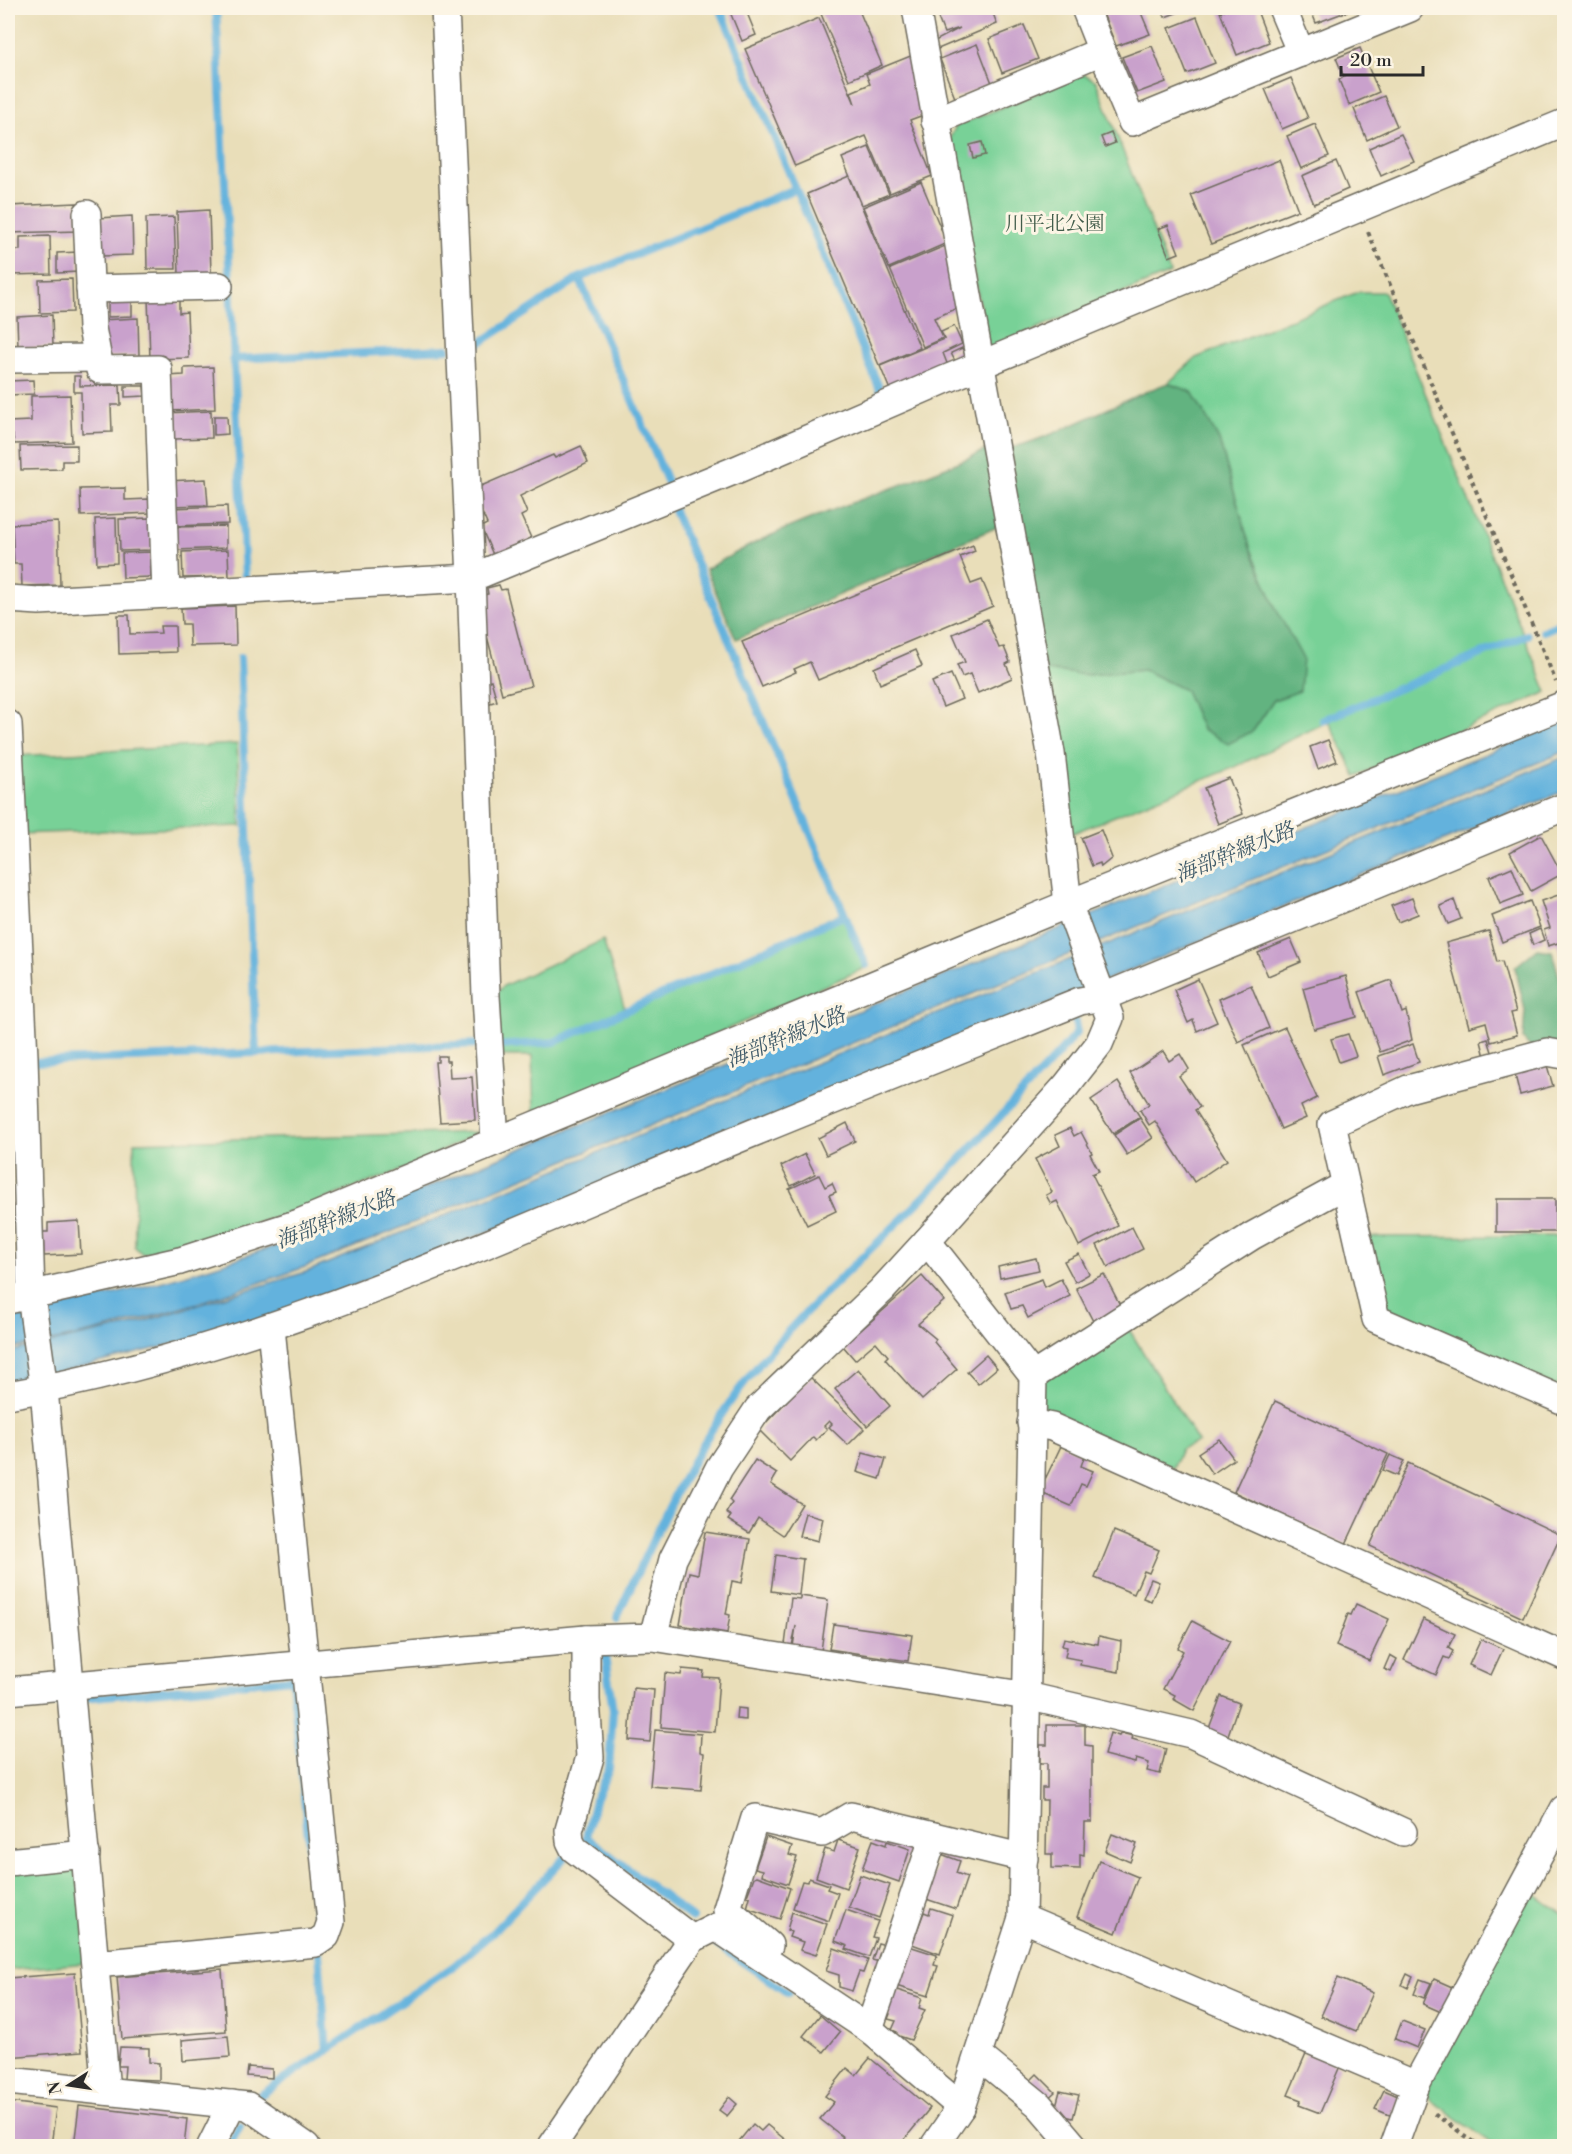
<svg xmlns="http://www.w3.org/2000/svg" width="1572" height="2154" font-family="'Libre Bodoni','Noto Serif JP',serif">
<style>
.green{fill:#78d197;stroke:#527e61;stroke-width:1.5}
.forest{fill:#62b380;stroke:#466f56;stroke-width:1.5}
.water{fill:#63b2dd;stroke:#476e84;stroke-width:1.5}
.lines{fill:none;stroke-linecap:round;stroke-linejoin:round}
.stream{stroke:#63b2dd;stroke-width:8}
.building{fill:#c9a1cc}
.minor-casing{stroke:#6e6a5d;stroke-width:30}
.path{stroke:#6e6a5d;stroke-width:4;stroke-dasharray:4.5 4.5;stroke-linecap:butt}
.minor{stroke:#fff;stroke-width:27}
.labels{text-anchor:middle;dominant-baseline:central;stroke-width:6;stroke-linejoin:round;paint-order:stroke}
.park-label{font-size:20px;fill:#425d4b;stroke:#fcf5e5}
.water-label{font-size:21px;font-style:italic;fill:#3f5a69;stroke:#fcf5e5}
</style>
<rect width="100%" height="100%" fill="#fcf5e5"/>
<filter id="ink" filterUnits="userSpaceOnUse"><feTurbulence type="fractalNoise" baseFrequency=".0167" numOctaves="2"/><feDisplacementMap in="SourceGraphic" scale="12" xChannelSelector="R" yChannelSelector="G"/><feConvolveMatrix kernelMatrix="1 2 1 2 8 2 1 2 1" color-interpolation-filters="sRGB"/></filter>
<filter id="wash" filterUnits="userSpaceOnUse"><feTurbulence type="fractalNoise" baseFrequency=".008" numOctaves="4" result="noise"/><feDisplacementMap in="SourceGraphic" scale="24" xChannelSelector="R" yChannelSelector="G"/><feGaussianBlur stdDeviation="1.35" result="paint"/><feColorMatrix in="noise" values="0 0 0 0 0 0 0 0 0 0 0 0 0 0 0 0 0 1.4 0 .05"/><feComposite in="paint" operator="in"/></filter>
<g filter="url(#wash)">
<rect width="100%" height="100%" fill="#e9deb9"/>
<g class="green">
<path d="M1084 74 1096 81 1170 273 988 349 949 140 956 126Z"/>
<path d="M1358 292H1384L1547 692 1356 776 1329 721 1235 767 1066 836 1044 670 1087 675 1144 670 1185 690 1202 729 1253 731 1274 700 1300 690 1302 659 1276 609 1250 547 1219 440 1192 392 1168 383 1196 358Z"/>
<path d="M237 744 241 826 18 834 15 756Z"/>
<path d="M844 912 869 966 534 1115 532 1056H490L492 998 503 986 603 940 625 1009Z"/>
<path d="M479 1132 412 1166 278 1217 142 1254 135 1247 134 1142Z"/>
<path d="M1560 1236 1562 1382 1553 1388 1389 1317 1368 1237Z"/>
<path d="M1127 1326 1198 1442 1181 1449 1173 1468 1050 1415 1040 1400 1043 1378Z"/>
<path d="M68 1862 81 1874 87 1963 8 1970V1869Z"/>
<path d="M1528 1890 1564 1915V2146H1496L1431 2100 1425 2091Z"/>
</g>
<g class="forest">
<path d="M1168 383 1192 392 1219 440 1250 547 1276 609 1303 659 1300 691 1274 700 1253 731 1228 744 1202 729 1185 690 1144 670 1087 675 1044 670 1014 500 1011 448C1066 433 1115 402 1168 383Z"/>
<path d="M986 450 1002 525 736 639 706 569C725 559 744 548 763 539 836 505 913 484 986 450Z"/>
<path d="M1537 949 1552 951 1564 994V1051L1531 1048 1523 1039 1525 1010 1515 967Z"/>
</g>
<g class="water">
<path d="M1564 722V752L305 1267C209 1301 109 1333 8 1349V1316C116 1299 222 1265 325 1229Z"/>
<path d="M1564 757V791L773 1117 323 1298 214 1334 8 1385V1352L132 1325 306 1272Z"/>
</g>
<g class="lines">
<g class="stream">
<path d="M216 8 245 577"/>
<path d="M720 8 881 392"/>
<path d="M579 278 668 483"/>
<path d="M472 348 579 278 795 189"/>
<path d="M233 359 447 349"/>
<path d="M673 508 866 965"/>
<path d="M1543 631 1564 622"/>
<path d="M240 658 256 1053"/>
<path d="M1323 720 1527 635"/>
<path d="M497 1046 554 1042 843 916"/>
<path d="M32 1062 480 1044"/>
<path d="M617 1617C649 1548 683 1471 726 1408 777 1333 849 1271 914 1207 964 1157 1012 1104 1060 1052L1077 1032 1075 1022"/>
<path d="M605 1656 613 1710 609 1769 595 1800 586 1837 692 1918"/>
<path d="M83 1698 292 1679 318 1932"/>
<path d="M8 1707 64 1702"/>
<path d="M716 1944 788 1993"/>
<path d="M319 1953 327 2051"/>
<path d="M253 2100 454 1966 493 1932 566 1856"/>
<path d="M229 2146 240 2126"/>
</g>
</g>
<g id="blocks">
<g class="building">
<path d="M741 8H745L756 35 742 41 730 12Z"/>
<path d="M835 8H858L882 65 849 80 821 14Z"/>
<path d="M934 8H991L997 24 938 49 935 41 960 28 944 33Z"/>
<path d="M1101 8H1139L1150 34 1116 46Z"/>
<path d="M1161 8H1190L1165 17Z"/>
<path d="M1231 8H1256L1269 42 1237 55 1220 12Z"/>
<path d="M1310 8H1350L1351 10 1316 23Z"/>
<path d="M1197 17 1215 63 1187 74 1169 28Z"/>
<path d="M819 18 855 104 851 92 870 84 866 74 913 55 926 114 910 120 932 176 890 193 866 136 795 166 745 49Z"/>
<path d="M1024 25 1038 59 1002 73 989 39Z"/>
<path d="M977 44 992 83 955 98 940 59Z"/>
<path d="M1152 46 1166 82 1137 93 1122 57Z"/>
<path d="M1360 48 1379 92 1349 105 1339 80 1344 77 1336 58Z"/>
<path d="M1291 78 1308 118 1282 129 1265 89Z"/>
<path d="M1384 96 1397 126 1367 140 1354 109Z"/>
<path d="M1315 124 1329 156 1301 169 1287 136Z"/>
<path d="M1111 133 1115 143 1105 147 1101 137Z"/>
<path d="M1401 134 1414 161 1381 176 1369 148Z"/>
<path d="M982 142 985 155 973 158 970 145Z"/>
<path d="M869 147 889 194 862 205 842 158Z"/>
<path d="M1279 160 1298 210 1211 244 1191 195Z"/>
<path d="M1336 161 1348 189 1314 204 1302 176Z"/>
<path d="M849 176 920 348 879 365 807 194Z"/>
<path d="M921 182 947 243 889 268 863 207Z"/>
<path d="M77 203 78 231 8 233V206Z"/>
<path d="M209 210 211 274 179 275 177 212Z"/>
<path d="M132 216 133 255 101 256 99 218Z"/>
<path d="M174 217 176 269H147L146 218Z"/>
<path d="M1168 225 1179 253 1169 257 1158 229Z"/>
<path d="M50 236 51 274 8 275V250H20V237Z"/>
<path d="M945 246 958 276 963 306 934 318 943 338 923 347 890 269Z"/>
<path d="M79 252V272L57 273V253Z"/>
<path d="M72 279 73 312 40 313 39 280Z"/>
<path d="M179 296V313L187 312 189 358 150 359 148 297Z"/>
<path d="M132 297V316L108 317V298Z"/>
<path d="M52 315 53 347 18 348 17 317Z"/>
<path d="M138 318 139 356 102 357 101 320Z"/>
<path d="M954 326 962 344 943 353 948 366 890 390 880 366 945 339 941 332Z"/>
<path d="M962 348 966 357 955 361 951 353Z"/>
<path d="M213 367 215 409 169 411 167 376 184 375V368Z"/>
<path d="M74 376H80V386L120 385 121 405H111L112 432 82 433 81 392H74Z"/>
<path d="M33 380 34 394 8 395V381Z"/>
<path d="M125 386H144L145 396 125 397Z"/>
<path d="M70 395 72 442 14 444 13 435 8 436V422L31 421V396Z"/>
<path d="M211 411 212 438 174 439V430H166L165 413Z"/>
<path d="M214 416H227L228 434 214 435Z"/>
<path d="M77 445V461H62V469L21 470 20 446Z"/>
<path d="M581 446 588 463 520 496 527 513 521 516 532 540 494 557 481 527 487 524 472 490 553 455 555 458Z"/>
<path d="M206 479 208 505 169 506 168 481Z"/>
<path d="M125 488V500L150 499 151 513 81 516 80 489Z"/>
<path d="M227 506 228 524 173 526 172 508Z"/>
<path d="M116 518 117 563 97 564 95 519Z"/>
<path d="M151 518 152 550 120 551 119 519Z"/>
<path d="M58 522 60 585 22 586 21 564H14L12 524Z"/>
<path d="M226 526V548L177 550 172 527Z"/>
<path d="M973 545 975 551 960 557 971 584 982 580 993 606 818 680 810 662 794 669 796 672 762 687 742 642Z"/>
<path d="M228 550 229 577 183 578 182 552Z"/>
<path d="M150 552 151 577 123 578 122 553Z"/>
<path d="M499 585 501 590 506 589 531 686 502 694 477 597 488 594 487 588Z"/>
<path d="M235 606 236 645 190 646 189 624H182L181 608Z"/>
<path d="M118 615H129L130 634 161 633 160 626H175L176 652 119 654Z"/>
<path d="M987 619 999 648 1004 647 1010 662 1006 664 1012 678 978 693 970 674 962 677 957 665 965 662 953 634Z"/>
<path d="M915 650 922 666 880 684 874 668Z"/>
<path d="M951 674 962 699 943 707 932 682Z"/>
<path d="M491 680 497 701 487 704 481 683Z"/>
<path d="M1328 740 1337 761 1318 769 1310 747Z"/>
<path d="M1229 778 1243 814 1218 824 1204 788Z"/>
<path d="M1101 830 1112 858 1101 867 1100 863 1092 866 1081 838Z"/>
<path d="M1541 835 1562 874 1531 891 1510 852Z"/>
<path d="M1512 867 1523 895 1500 904 1489 877Z"/>
<path d="M1564 893V963L1558 943 1548 946 1544 930 1550 928 1541 901Z"/>
<path d="M1412 898 1418 914 1398 922 1391 906Z"/>
<path d="M1454 900 1461 919 1448 924 1440 906Z"/>
<path d="M1530 901 1540 927 1502 942 1492 916Z"/>
<path d="M1540 929 1544 940 1533 945 1529 934Z"/>
<path d="M1489 931 1497 962 1502 961 1516 1012 1511 1013 1517 1035 1491 1042 1486 1022 1469 1027 1446 943Z"/>
<path d="M1291 939 1301 962 1268 976 1258 953Z"/>
<path d="M1346 976 1357 1017 1314 1029 1303 988Z"/>
<path d="M1198 979 1217 1022 1197 1031 1193 1020 1188 1023 1174 990Z"/>
<path d="M1391 980 1402 1013 1406 1011 1412 1040 1380 1052 1359 992Z"/>
<path d="M1251 985 1269 1028 1238 1042 1219 999Z"/>
<path d="M1285 1027 1317 1098 1301 1106 1306 1118 1281 1129 1244 1045Z"/>
<path d="M1348 1034 1356 1056 1339 1062 1331 1039Z"/>
<path d="M1488 1039 1493 1055 1485 1057 1481 1041Z"/>
<path d="M1413 1044 1419 1062 1384 1075 1378 1056Z"/>
<path d="M1163 1051 1169 1061 1180 1054 1189 1069 1179 1076 1200 1107 1195 1110 1227 1160 1194 1182 1155 1121 1149 1125 1140 1110 1149 1104 1130 1073Z"/>
<path d="M438 1056H446V1061H449L450 1078 472 1077 475 1120 440 1122 435 1062H438Z"/>
<path d="M1546 1062 1553 1086 1520 1095 1514 1071Z"/>
<path d="M1118 1082 1140 1117 1113 1134 1091 1100Z"/>
<path d="M1140 1118 1153 1138 1127 1155 1114 1135Z"/>
<path d="M847 1123 855 1141 826 1155 818 1138Z"/>
<path d="M1070 1128 1074 1136 1081 1132 1092 1153 1090 1154 1099 1171 1092 1174 1118 1226 1079 1246 1057 1201 1051 1204 1046 1195 1052 1192 1035 1159 1060 1146 1055 1135Z"/>
<path d="M805 1154 815 1174 791 1186 781 1166Z"/>
<path d="M819 1175 825 1187 832 1183 836 1192 829 1195 836 1211 807 1225 789 1189Z"/>
<rect x="1496" y="1199" width="59" height="33"/>
<path d="M79 1221 81 1254 44 1256 43 1232H48V1223Z"/>
<path d="M1132 1227 1143 1249 1108 1267 1097 1245Z"/>
<path d="M1079 1254 1089 1274 1075 1282 1064 1261Z"/>
<path d="M1036 1258 1039 1270 1000 1278 998 1267Z"/>
<path d="M1104 1274 1123 1311 1095 1325 1076 1288Z"/>
<path d="M922 1276 944 1301 918 1324 936 1339 934 1342 957 1369 922 1400 885 1359 888 1356 876 1342 855 1360 843 1346Z"/>
<path d="M1042 1279 1045 1287 1061 1279 1070 1296 1028 1318 1022 1306 1011 1309 1005 1292Z"/>
<path d="M986 1355 997 1368 978 1384 967 1372Z"/>
<path d="M858 1369 890 1406 867 1426 835 1389Z"/>
<path d="M810 1377 864 1429 848 1445 829 1427 832 1424 829 1421 824 1426 827 1429 816 1440 813 1437 790 1461 759 1430Z"/>
<path d="M1275 1401 1388 1454 1346 1544 1234 1492Z"/>
<path d="M1219 1439 1234 1459 1212 1474 1198 1453Z"/>
<path d="M1062 1444 1085 1455 1081 1466 1093 1471 1086 1486 1081 1484 1071 1506 1039 1492Z"/>
<path d="M863 1453 886 1459 880 1479 857 1472Z"/>
<path d="M1390 1455 1404 1461 1397 1476 1383 1470Z"/>
<path d="M755 1460 777 1474 771 1484 802 1504 783 1535 758 1518 749 1533 728 1520 731 1516 726 1513 732 1503 729 1500Z"/>
<path d="M1408 1463 1561 1535 1523 1618 1370 1546Z"/>
<path d="M805 1513 823 1518 818 1541 799 1536Z"/>
<path d="M1114 1531 1159 1550 1149 1573 1144 1571 1134 1594 1095 1578Z"/>
<path d="M705 1532 750 1539 742 1583 732 1581 726 1614 730 1615 727 1633 680 1625 689 1572 698 1574Z"/>
<path d="M776 1555 803 1559 799 1595 771 1591Z"/>
<path d="M1151 1579 1159 1582 1151 1601 1143 1598Z"/>
<path d="M800 1596 828 1600 821 1651 793 1647 796 1626 792 1646 785 1645 791 1598 800 1599Z"/>
<path d="M1356 1604 1389 1619 1369 1661 1336 1646 1348 1614 1351 1615Z"/>
<path d="M1423 1619 1455 1634 1448 1648 1453 1651 1449 1659 1444 1657 1436 1675 1404 1660Z"/>
<path d="M1192 1621 1230 1641 1194 1711 1173 1699 1175 1695 1163 1689 1183 1651 1178 1648Z"/>
<path d="M833 1624 912 1635 908 1661 829 1649Z"/>
<path d="M1099 1636 1121 1641 1119 1672 1080 1665 1081 1660 1065 1657 1067 1647 1062 1646 1064 1638 1098 1644Z"/>
<path d="M1481 1639 1503 1649 1491 1675 1469 1665Z"/>
<path d="M1390 1655 1397 1659 1391 1672 1384 1669Z"/>
<path d="M682 1669 704 1671 703 1677 719 1678 715 1732 661 1727 665 1673 681 1675Z"/>
<path d="M633 1688 654 1690 650 1742 629 1740Z"/>
<path d="M1221 1696 1239 1703 1227 1738 1208 1731Z"/>
<path d="M737 1708 746 1709V1720L736 1719Z"/>
<path d="M1047 1725H1085V1745L1092 1746V1822H1085L1084 1855 1080 1854V1869L1052 1868V1854H1046L1047 1800H1042V1788H1047V1763H1040V1745H1047Z"/>
<path d="M655 1730 701 1734 700 1752 704 1753 701 1790 650 1786Z"/>
<path d="M1110 1733 1119 1736 1121 1733 1133 1736 1132 1739 1166 1749 1160 1774 1147 1771 1149 1763 1136 1759 1135 1763 1104 1755Z"/>
<path d="M1112 1834 1137 1844 1130 1862 1105 1851Z"/>
<path d="M766 1837 792 1846 789 1855 797 1857 788 1884 762 1875 763 1870 755 1868Z"/>
<path d="M838 1840 860 1847 846 1888 816 1877 825 1849 834 1852Z"/>
<path d="M873 1840 886 1845 887 1841 910 1849 899 1882 862 1869Z"/>
<path d="M941 1854 960 1861 956 1873 967 1877 956 1909 926 1899Z"/>
<path d="M1099 1861 1138 1877 1116 1933 1077 1917Z"/>
<path d="M860 1875 890 1885 879 1918 849 1907Z"/>
<path d="M757 1876 790 1888 780 1919 747 1908 750 1897 747 1896 754 1877Z"/>
<path d="M809 1878 829 1885 827 1889 838 1893 829 1921 793 1908 802 1881 808 1882Z"/>
<path d="M931 1908 953 1915 940 1954 912 1944 924 1912 929 1914Z"/>
<path d="M846 1910 878 1921 872 1937 876 1938 869 1957 846 1949 848 1946 835 1941Z"/>
<path d="M792 1912 827 1924 816 1955 800 1950 803 1942 789 1937 791 1932 787 1930Z"/>
<path d="M878 1943 886 1945 880 1962 872 1960Z"/>
<path d="M909 1946 937 1955 934 1965 938 1966 928 1996 896 1986Z"/>
<path d="M834 1948 868 1960 863 1973 859 1972 852 1991 839 1987V1975L826 1971Z"/>
<path d="M222 1969 226 2031 122 2039 117 1977Z"/>
<path d="M75 1973 82 2051 8 2057V1978Z"/>
<path d="M1407 1974 1413 1977 1408 1988 1402 1985Z"/>
<path d="M1338 1978 1373 1993 1356 2031 1321 2016Z"/>
<path d="M1420 1979 1431 1983 1424 1998 1414 1994Z"/>
<path d="M1434 1979 1452 1987 1441 2012 1423 2004Z"/>
<path d="M894 1989 922 1998 919 2008 925 2010 911 2040 896 2035 897 2032 892 2030 896 2021 888 2019 890 2014 886 2013Z"/>
<path d="M820 2015 840 2032 824 2052 803 2036Z"/>
<path d="M1402 2021 1425 2030 1417 2048 1395 2039Z"/>
<path d="M228 2036 230 2057 183 2061 182 2040Z"/>
<path d="M120 2047 149 2048V2062L159 2063V2080L124 2079 125 2066H118Z"/>
<path d="M1307 2051 1340 2066 1320 2113 1299 2105 1301 2100 1288 2095Z"/>
<path d="M870 2058 930 2108 899 2146H835L843 2137 820 2119 834 2102 825 2096 847 2068 856 2075Z"/>
<path d="M248 2067 272 2069V2078L247 2076Z"/>
<path d="M1037 2074 1055 2092 1046 2100 1029 2082Z"/>
<path d="M1384 2090 1400 2097 1392 2116 1375 2109Z"/>
<path d="M1060 2091 1079 2095 1073 2118 1054 2113Z"/>
<path d="M729 2097 737 2104 727 2116 719 2110Z"/>
<path d="M8 2102 56 2108 51 2146H8Z"/>
<path d="M79 2106 187 2119 184 2146H74Z"/>
<path d="M753 2124 761 2131 767 2125 793 2146H735Z"/>
</g>
</g>
</g>
<g filter="url(#ink)">
<use href="#blocks" fill-opacity="0" stroke="#6e6a5d" stroke-width="1.5"/>
<g class="lines">
<g class="minor-casing">
<g id="minor">
<path d="M445 8 471 578 486 996 495 1141"/>
<path d="M1085 8 1102 51"/>
<path d="M1282 8 1301 53"/>
<path d="M935 121 1102 51 1132 122 1410 8"/>
<path d="M87 214 92 328 100 370 158 369 166 594"/>
<path d="M90 289 219 286"/>
<path d="M8 359 98 358"/>
<path d="M8 599 39 601 471 578 738 469 944 380 1564 123"/>
<path d="M8 724 24 1057 31 1296 44 1389 106 2091"/>
<path d="M1564 1055 1547 1052 1408 1089 1332 1124 1376 1319 1564 1401"/>
<path d="M927 1241 1033 1376 1022 1918 961 2107 934 2146"/>
<path d="M8 1300 180 1261 299 1223 1068 904 1564 705"/>
<path d="M1033 1376 1252 1236 1345 1185"/>
<path d="M8 1395C227 1357 429 1269 632 1183 781 1120 931 1061 1080 1001L1103 997 1564 807"/>
<path d="M1031 1423 1052 1427 1564 1656"/>
<path d="M653 1637 1027 1696 1191 1734 1403 1832"/>
<path d="M586 1639V1700L590 1757 569 1830 570 1841 574 1849 692 1939 716 1927 869 2029 961 2107"/>
<path d="M8 1691 586 1639 653 1637 673 1559 719 1468 758 1409 882 1290 927 1241 1066 1086 1099 1044 1110 1018 1068 904 1051 753 916 8"/>
<path d="M8 1862 86 1854"/>
<path d="M1022 1918 1416 2085"/>
<path d="M769 1945 727 1909 755 1818 822 1833 851 1816 1024 1858"/>
<path d="M96 1964 316 1943 326 1936 331 1922 271 1328"/>
<path d="M869 2029 934 1836"/>
<path d="M978 2055 1039 2105 1074 2146"/>
<path d="M8 2081 248 2106 306 2146"/>
<path d="M211 2146 232 2104"/>
<path d="M552 2146 692 1939"/>
<path d="M1394 2146 1416 2085 1564 1809"/>
</g>
</g>
<g class="path">
<path d="M1368 232 1556 682"/>
<path d="M1434 2114 1480 2146"/>
</g>
<use href="#minor" class="minor"/>
</g>
</g>
<g class="labels">
<g class="park-label">
<text x="1055" y="224">川平北公園</text>
</g>
<g class="water-label">
<text transform="translate(1235 853) rotate(-22)">海部幹線水路</text>
<text transform="translate(786 1038) rotate(-22)">海部幹線水路</text>
<text transform="translate(336 1220) rotate(-21)">海部幹線水路</text>
</g>
</g>
<rect width="1572" height="2154" fill="none" stroke="#fcf5e5" stroke-width="30"/>
<g transform="translate(69 2085) rotate(258)" stroke="#fcf5e5" stroke-width="4.5" paint-order="stroke">
<path d="M0-4.5L10 22L0 15L-10 22Z" fill="#2b2b2b"/>
<text y="-9" font-size="16" font-weight="bold" text-anchor="middle" fill="#2b2b2b">N</text>
</g>
<path d="M1341 66v9h82v-9" fill="none" stroke="#2b2b2b" stroke-width="3"/>
<text x="1350" y="66" font-size="18" fill="#2b2b2b" stroke="#fcf5e5" stroke-width="4.5" paint-order="stroke">20 m</text>
</svg>
